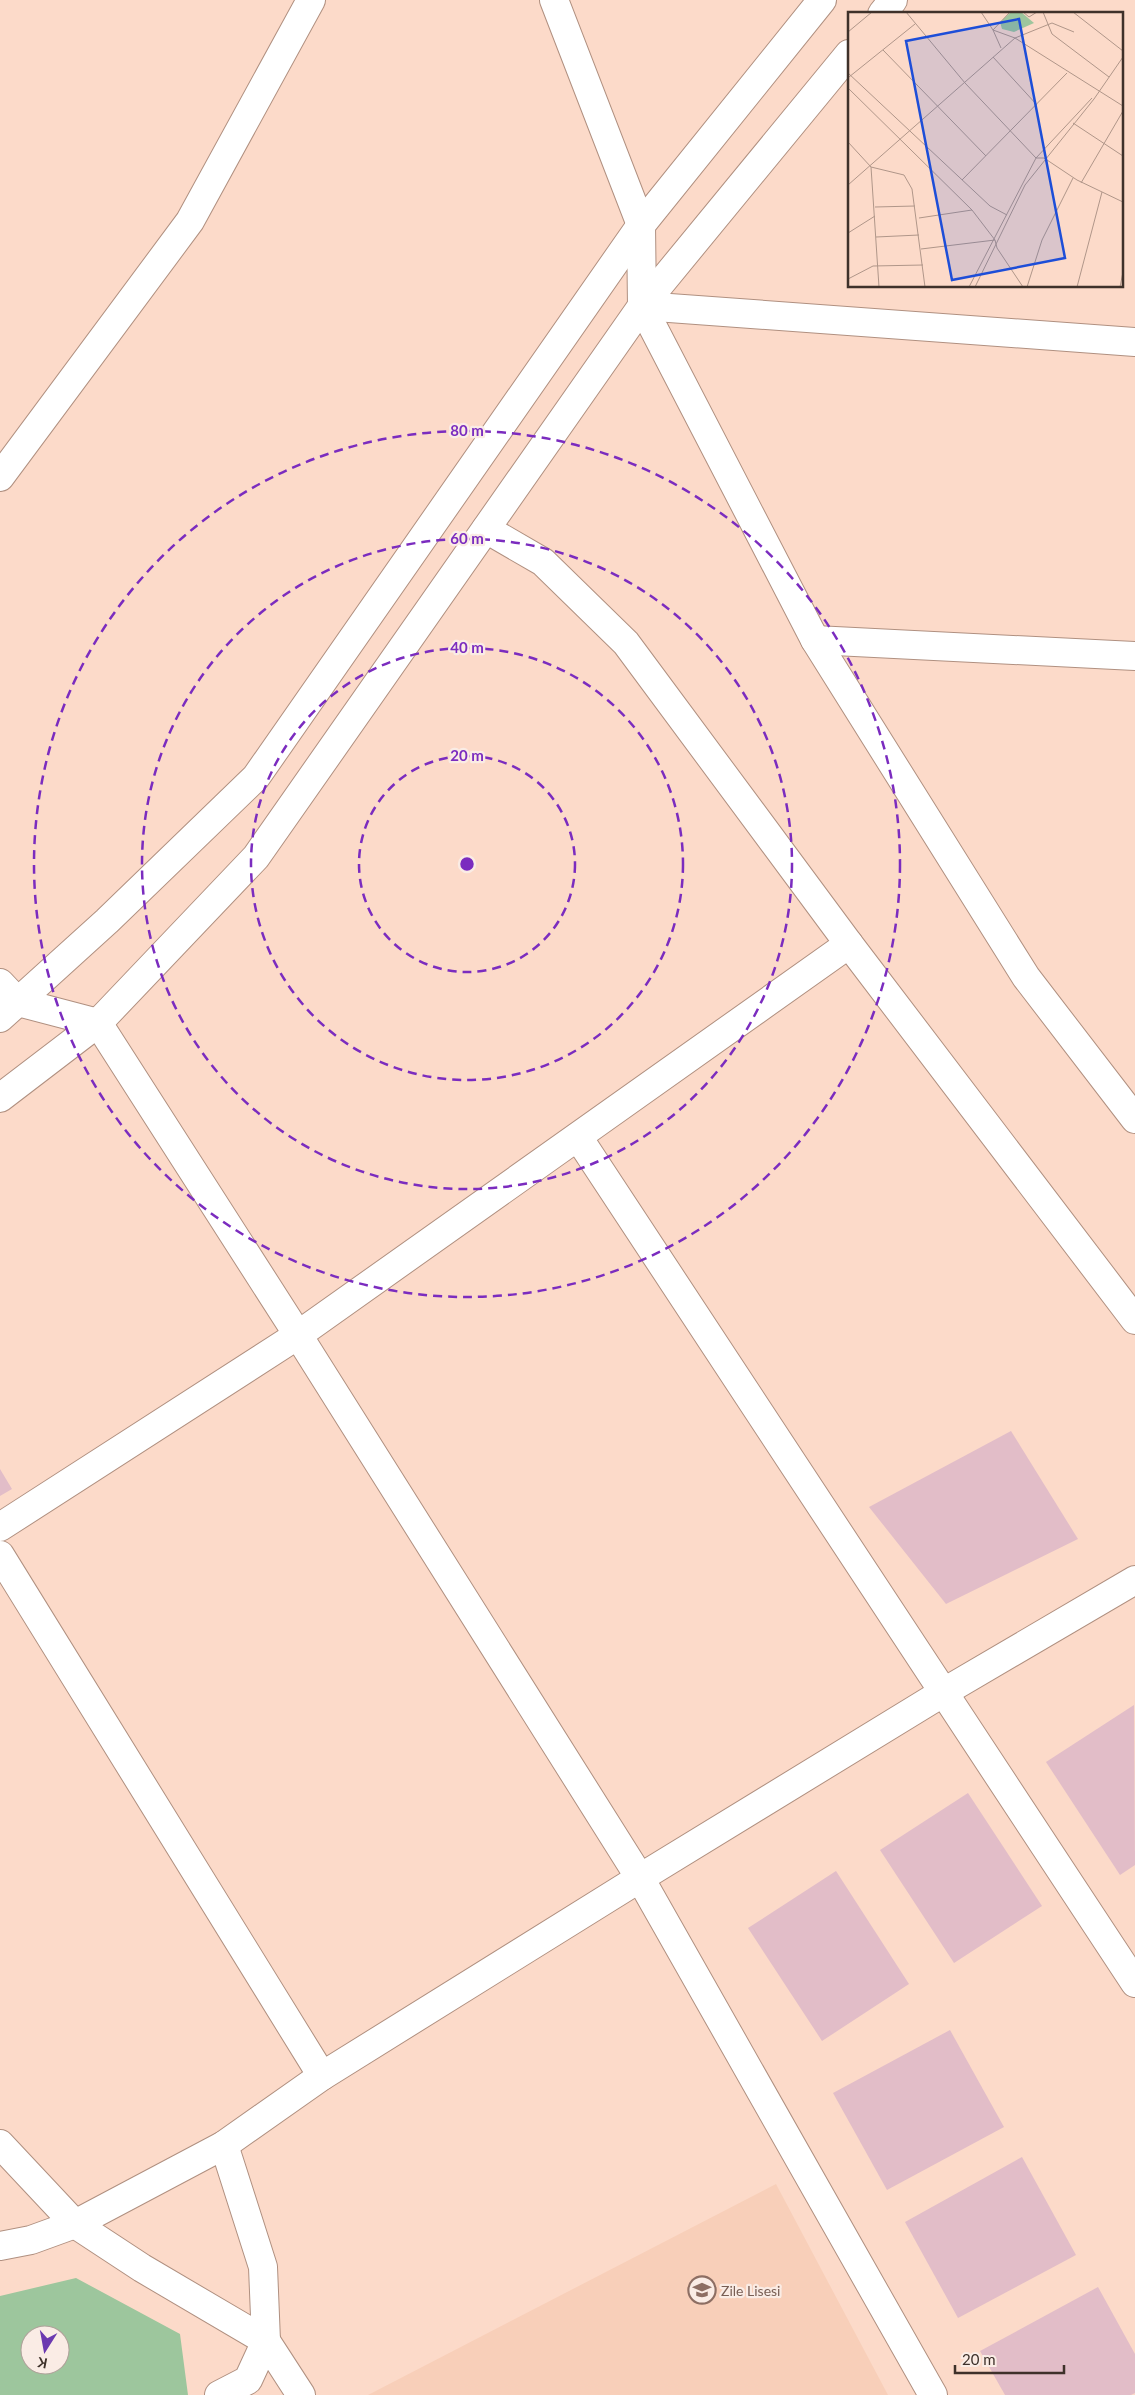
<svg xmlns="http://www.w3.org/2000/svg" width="1135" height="2395" font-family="Lato,sans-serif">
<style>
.built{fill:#f8cfb9}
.green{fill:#9dc69d;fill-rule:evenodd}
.building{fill:#e2bdc8}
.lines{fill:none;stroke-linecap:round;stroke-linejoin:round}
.minor-casing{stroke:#b09080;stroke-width:30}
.tertiary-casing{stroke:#b09080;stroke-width:30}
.minor{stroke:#fff;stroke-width:28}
.tertiary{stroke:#fff;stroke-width:28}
.ring{fill:none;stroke:#7b2cbf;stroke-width:2.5;stroke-dasharray:9 6}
.labels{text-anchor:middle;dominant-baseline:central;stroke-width:4.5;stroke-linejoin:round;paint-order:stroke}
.education-label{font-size:14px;fill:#785e54;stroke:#faece5;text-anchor:start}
.inset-road{fill:none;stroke:#b09689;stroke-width:1}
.view{fill:#1d4ed8;fill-opacity:0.15;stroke:#1d4ed8;stroke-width:2.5}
.inset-edge{fill:none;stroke:#3e312a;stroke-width:2.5}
.centre{fill:#7b2cbf;stroke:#faece5;stroke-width:2.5}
.ring-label{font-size:15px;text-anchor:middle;font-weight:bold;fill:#7b2cbf;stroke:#faece5;stroke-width:4.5;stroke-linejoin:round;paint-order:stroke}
</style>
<rect width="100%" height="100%" fill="#fcdac9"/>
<path class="built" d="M776 2184 888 2395H368Z"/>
<path class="green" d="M76 2278 180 2334 188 2395H0V2296ZM30 2335H60V2365H30Z"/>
<g class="building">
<path d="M1011 1431 1078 1539 946 1604 869 1507Z"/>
<path d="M0 1469 12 1489 0 1496Z"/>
<path d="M1134 1705 1135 1865 1120 1875 1046 1762Z"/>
<path d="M968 1793 1042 1906 954 1963 880 1850Z"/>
<path d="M836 1871 909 1984 822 2041 748 1928Z"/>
<path d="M950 2030 1004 2127 887 2190 833 2093Z"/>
<path d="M1022 2157 1076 2255 958 2318 905 2222Z"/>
<path d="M1098 2287 1135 2354V2393L1131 2395H1005L980 2351Z"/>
</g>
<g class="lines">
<g class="minor-casing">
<g id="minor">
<path d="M554 0 641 225 642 306 815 640 1026 977 1135 1119"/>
<path d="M642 306 1135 342"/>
<path d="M0 477 190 221 311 0"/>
<path d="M486 529 543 562 626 643 849 944 1135 1320"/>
<path d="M815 640 1135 656"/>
<path d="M0 983 18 1002 98 1023 298 1335 640 1878 933 2395"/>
<path d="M578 1137 1135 1983"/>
<path d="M0 1527 298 1335 849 944"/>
<path d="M0 1555 322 2076"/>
<path d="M0 2144 75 2224 142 2268 266 2341 301 2395"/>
<path d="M0 2246 31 2240 75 2224 224 2145 322 2076 640 1878 944 1692 1135 1580"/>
<path d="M219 2395 248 2380 266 2341 263 2267 224 2145"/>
</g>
</g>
<g class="tertiary-casing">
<g id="tertiary">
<path d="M882 14 893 0"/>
<path d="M0 1018 107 921 256 777 641 225 822 0"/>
<path d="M0 1098 98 1023 256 857 642 306 849 54"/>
</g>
</g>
<use href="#minor" class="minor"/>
<use href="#tertiary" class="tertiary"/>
</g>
<g class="ring">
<circle cx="467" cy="864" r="108"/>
<circle cx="467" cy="864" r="216"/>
<circle cx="467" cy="864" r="325"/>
<circle cx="467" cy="864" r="433"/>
</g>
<defs>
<g id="school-ring" transform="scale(1.4375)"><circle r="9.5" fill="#faece5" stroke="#8d6e63" stroke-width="1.5"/><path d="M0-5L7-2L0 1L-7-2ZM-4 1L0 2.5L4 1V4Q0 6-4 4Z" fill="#8d6e63"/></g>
</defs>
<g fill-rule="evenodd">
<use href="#school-ring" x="702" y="2290"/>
</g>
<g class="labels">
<g class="education-label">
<text x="721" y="2290">Zile Lisesi</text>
</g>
</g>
<g transform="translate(848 12)">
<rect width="275" height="275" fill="#fcdac9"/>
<path d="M163 0H173L186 11 166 20 154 17 152 10Z" fill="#9dc69d"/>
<path class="inset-road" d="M58 0 117 71 188 146H196L229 168 275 190M133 0 145 18 167 26 275 94M175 0 181 5 189 0M195 0 204 22 261 65M225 0 275 39M0 20 24 0M153 36 145 18 162 0M35 38 138 144M145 45 189 93M0 61 142 194 159 203M1 65 67 12M0 76 124 198 147 228 149 236 175 275M225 111 275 144M0 130 23 155 31 275M23 155 56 163 64 177 77 275M114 168 219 61M233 171 275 99M0 173 167 26 204 11 226 20M27 195 67 194M71 206 124 198M0 221 27 204M28 225 71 223M73 237 147 228M0 267 25 254 75 253M121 275 188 146 244 86M127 275 177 173 246 87 275 45M179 275 194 228 225 166M229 275 254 180M272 275 275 260"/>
<path class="view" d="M171 7 217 246 104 268 58 29Z"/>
<rect width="275" height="275" class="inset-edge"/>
</g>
<circle cx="467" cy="864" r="8" class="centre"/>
<g class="ring-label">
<text x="467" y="436">80 m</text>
<text x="467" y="544">60 m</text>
<text x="467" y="653">40 m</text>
<text x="467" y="761">20 m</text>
</g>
<g transform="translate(45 2350) rotate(191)"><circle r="24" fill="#faece5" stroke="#afa19a"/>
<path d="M0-4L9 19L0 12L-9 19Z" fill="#6b39b0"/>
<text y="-8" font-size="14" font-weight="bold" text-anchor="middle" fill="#3e312a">K</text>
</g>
<path d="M955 2365v8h109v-8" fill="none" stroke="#3e312a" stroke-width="2.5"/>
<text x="962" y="2365" font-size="15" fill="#3e312a" stroke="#faece5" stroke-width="4" paint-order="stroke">20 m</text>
</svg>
